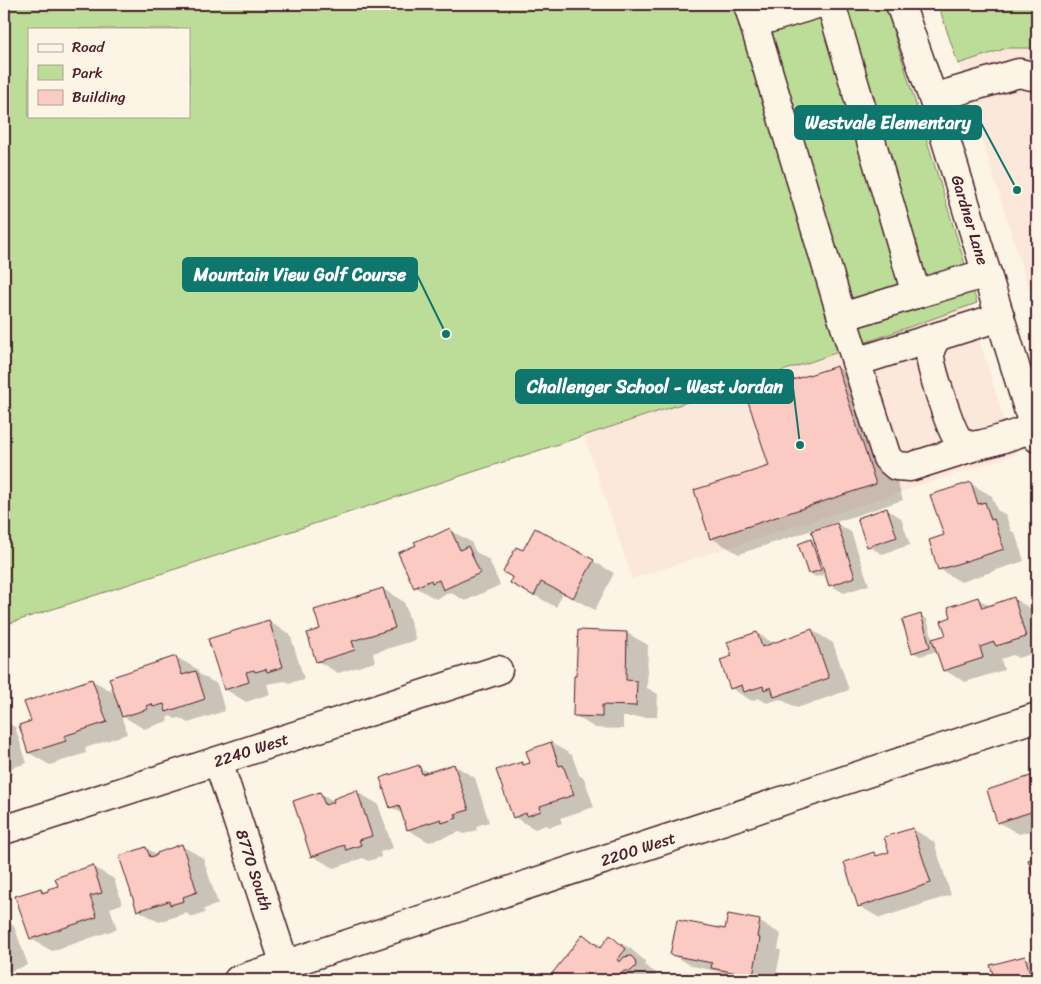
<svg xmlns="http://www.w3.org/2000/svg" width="1041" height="984" font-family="Sriracha,sans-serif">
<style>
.built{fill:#fce8db}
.green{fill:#bbdd97;stroke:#827e61;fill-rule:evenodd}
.shadow{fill:#0003}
.building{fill:#fbcac3;stroke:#4a1f2b}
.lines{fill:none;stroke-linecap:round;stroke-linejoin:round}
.minor-casing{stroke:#4a1f2b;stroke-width:31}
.minor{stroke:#fcf5e5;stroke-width:28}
.labels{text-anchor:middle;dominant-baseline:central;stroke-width:4;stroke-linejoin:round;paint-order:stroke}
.street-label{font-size:16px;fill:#4a1f2b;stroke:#fcf5e5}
.leader{fill:none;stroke:#0f766e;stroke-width:2}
.callout-dot{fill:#0f766e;stroke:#fcf5e5;stroke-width:2}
.callout{fill:#0f766e;stroke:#0f766e;stroke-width:2}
.callout-label{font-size:18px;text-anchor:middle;font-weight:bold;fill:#fff}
</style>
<rect width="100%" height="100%" fill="#fcf5e5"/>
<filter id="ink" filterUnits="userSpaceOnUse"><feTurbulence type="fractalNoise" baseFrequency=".02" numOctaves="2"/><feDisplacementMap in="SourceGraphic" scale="10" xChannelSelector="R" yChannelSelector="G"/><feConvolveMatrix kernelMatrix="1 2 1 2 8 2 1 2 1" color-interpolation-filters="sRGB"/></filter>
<g filter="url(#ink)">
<g class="built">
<path d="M938 4H1037V315L958 64Z"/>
<path d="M969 306 1015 455 632 579 584 436 810 362Z"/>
</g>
<g class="green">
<path d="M4 4H885L977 303 810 362 4 625ZM29 29H189V116H29Z"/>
<path d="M938 4H1037V48H1007L958 64Z"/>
</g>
<g class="shadow">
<path d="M837 367 865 383 903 500 821 527 822 529 837 524 851 532 869 585 844 593 830 585 826 574 816 577 809 573 811 540 816 543 812 530 739 554 711 538 771 467Z"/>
<path d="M971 484 992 496 997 510 1006 515 1011 531 1015 533 1024 561 961 582 939 569 945 536Z"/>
<path d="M887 510 901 518 910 545 882 554 868 546Z"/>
<path d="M450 530 471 542 476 552 489 560 500 585 465 601 450 592 436 599 415 587 417 545 430 536 432 538Z"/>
<path d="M524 552 593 561 614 573 595 610 563 593 556 607 532 594Z"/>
<path d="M383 589 404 602 416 640 373 653 375 662 338 673 317 661 321 630Z"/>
<path d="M978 599 991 606 1014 599 1035 611 1037 618V652L1018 658 1013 655 1001 659 1004 670 965 682 944 670 937 651 920 656 913 652 921 616 927 619 933 640 947 636 953 618Z"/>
<path d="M269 622 290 634 304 679 289 683 285 681 267 684 270 694 246 702 225 689Z"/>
<path d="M812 630 833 643 849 690 797 708 780 699 767 703 758 698 752 701 731 688 733 657 757 633 775 644Z"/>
<path d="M627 633 648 645 647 688 658 694 657 717H623V729L595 728 574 715 578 678Z"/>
<path d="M176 657 197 669 199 674 217 684 225 711 188 723 179 718 175 719 171 716 167 718 168 721 144 729 121 715 127 734 85 748 86 753 50 765 29 753 32 722 92 680 116 694Z"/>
<path d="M4 721 15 727 27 763 11 768 13 774 4 777 6 782 4 783Z"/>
<path d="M551 743 572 755 579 775 584 778 594 807 560 818 562 823 550 827 546 825 535 829 514 817 522 763 526 766 531 764Z"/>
<path d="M454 765 475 778 489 822 476 826 477 830 464 834 460 832 429 842 408 830 403 814 391 807 419 767 430 773Z"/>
<path d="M1037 775V829L1019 834 998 822 988 791Z"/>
<path d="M357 792 378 804 393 848 380 852 381 857 368 861 363 858 334 868 312 856 320 793 335 802Z"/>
<path d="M913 829 934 842 951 895 880 918 859 906 874 854 879 856 890 853Z"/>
<path d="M182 846 203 858 218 904 204 909 205 913 192 917 186 913 159 922 138 910 146 848 159 856Z"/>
<path d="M93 867 114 879 122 904 110 908 117 929 52 951 31 939 41 889 47 893Z"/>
<path d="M4 920 14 926 28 965 4 973Z"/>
<path d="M760 922 781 934 778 949 781 951 775 980 734 979 720 972 692 966 671 954 726 931Z"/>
<path d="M584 936 603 946 610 937 631 949 646 962 644 965 656 973V978L654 980H549L547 979Z"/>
<path d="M1025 957 1037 964V980H996L992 966Z"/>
</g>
<g class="building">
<path d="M837 366 876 484 710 539 694 490 769 466 746 395Z"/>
<path d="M971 482 978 504 985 502 991 520 994 519 1004 549 938 570 929 540 944 535 930 495Z"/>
<path d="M887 508 897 537 867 547 857 518Z"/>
<path d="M837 523 855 577 829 586 811 531Z"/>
<path d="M450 528 460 550 468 546 480 573 443 590 439 580 432 583 431 580 414 588 398 553 416 545 414 542 430 535 431 537Z"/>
<path d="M535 528 594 560 573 598 541 582 534 596 510 583 512 577 503 572 516 547 523 550Z"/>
<path d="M811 539 821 570 808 574 798 544Z"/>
<path d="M383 588 395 628 352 641 355 650 316 662 307 633 320 629 314 610Z"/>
<path d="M978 597 982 608 1014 597 1026 637 996 646 994 642 980 647 983 658 943 671 932 639 946 635 941 621 951 617 948 607Z"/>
<path d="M921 614 930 647 912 653 902 620Z"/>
<path d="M269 620 283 667 267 672 266 669 255 672 254 670 246 672 249 682 224 690 208 639Z"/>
<path d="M812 629 829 678 774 697 771 687 764 690 763 686 744 692 742 685 730 689 720 660 732 656 727 642 757 632 762 647Z"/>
<path d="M578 630 627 632 626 680 637 681 636 706 602 705V717L573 716 574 676H576Z"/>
<path d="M176 656 182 675 196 671 205 699 166 712 164 704 153 707 152 704 146 706 148 709 122 717 109 678Z"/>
<path d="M92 679 107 722 64 736 66 741 28 753 19 725 31 721 24 702Z"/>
<path d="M551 742 559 766 563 765 574 795 540 806 541 811 527 816 526 813 513 818 496 770 522 762 523 765 530 763 526 751Z"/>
<path d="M454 764 469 810 455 814 457 818 442 823 441 819 407 830 399 805 390 808 380 778 419 765 422 774Z"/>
<path d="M1037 774V810L997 823 987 790Z"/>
<path d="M357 790 372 836 359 840 361 845 346 850 344 845 311 857 293 801 320 792 325 805 334 802 333 799Z"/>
<path d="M913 828 931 883 858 907 844 862 874 852 876 856 889 852 884 837Z"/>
<path d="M182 844 197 892 183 897 184 901 170 905 169 901 137 911 119 856 146 847 150 857 157 855V853Z"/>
<path d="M1037 857V884H1036L1028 860Z"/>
<path d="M93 865 102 893 90 896 97 917 30 939 15 896 41 888 42 893 48 891V889L58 886 55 878Z"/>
<path d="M728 914 760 920 757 937 760 938 753 976 711 968 712 963 670 955 677 920 725 929Z"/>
<path d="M583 934 600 948 610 935 626 949 617 960 620 962 624 957 631 956 635 960 636 966 631 971H624L616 980H547Z"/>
<path d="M1025 956 1032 980H995L990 965Z"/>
</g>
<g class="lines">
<g class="minor-casing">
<g id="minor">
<path d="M748 4 842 317 916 294"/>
<path d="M831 4 916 294 987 273"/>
<path d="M900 4 933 98 1037 438"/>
<path d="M754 23 817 4"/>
<path d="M933 98 1019 73 1037 77"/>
<path d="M842 317 887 458 896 466 910 467 979 445"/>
<path d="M1000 317 939 336C934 341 931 345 930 352 929 365 949 424 956 436 958 439 964 444 968 445 982 448 1019 432 1034 428"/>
<path d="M856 362 939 336"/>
<path d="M218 761 290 980"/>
<path d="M4 830 498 670"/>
<path d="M238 980 1037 717"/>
</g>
</g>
<use href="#minor" class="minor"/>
</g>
</g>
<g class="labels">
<g class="street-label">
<text transform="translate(970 220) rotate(73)">Gardner Lane</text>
<text transform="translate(251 750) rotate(-18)">2240 West</text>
<text transform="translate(638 849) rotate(-18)">2200 West</text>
<text transform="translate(254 870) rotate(72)">8770 South</text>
</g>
</g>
<path class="leader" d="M1017 190L981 123M446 334L417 275M800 445L793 387"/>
<g class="callout-dot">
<circle cx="1017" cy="190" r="5"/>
<circle cx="446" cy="334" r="5"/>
<circle cx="800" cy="445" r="5"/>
</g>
<g class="callout">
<rect x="795" y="106" width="186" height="33" rx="5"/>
<rect x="183" y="258" width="234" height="33" rx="5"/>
<rect x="516" y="370" width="277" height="33" rx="5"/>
</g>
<g class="callout-label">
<text x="888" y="129">Westvale Elementary</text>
<text x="300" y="281">Mountain View Golf Course</text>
<text x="655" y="393">Challenger School - West Jordan</text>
</g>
<rect width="1041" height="984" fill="none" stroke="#fcf5e5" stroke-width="20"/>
<rect x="10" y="10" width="1021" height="964" fill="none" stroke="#4a1f2b" stroke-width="2" filter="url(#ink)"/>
<rect x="28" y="28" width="162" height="90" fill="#fcf5e5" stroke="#b59f9b"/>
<rect x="38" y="44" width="25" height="8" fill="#fcf5e5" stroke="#b59f9b"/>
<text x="72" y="52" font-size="15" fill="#4a1f2b">Road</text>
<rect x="38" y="65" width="25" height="15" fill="#bbdd97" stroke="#b59f9b"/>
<text x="72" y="78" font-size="15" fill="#4a1f2b">Park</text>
<rect x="38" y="90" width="25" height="15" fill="#fbcac3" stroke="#b59f9b"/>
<text x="72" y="102" font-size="15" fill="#4a1f2b">Building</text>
</svg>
